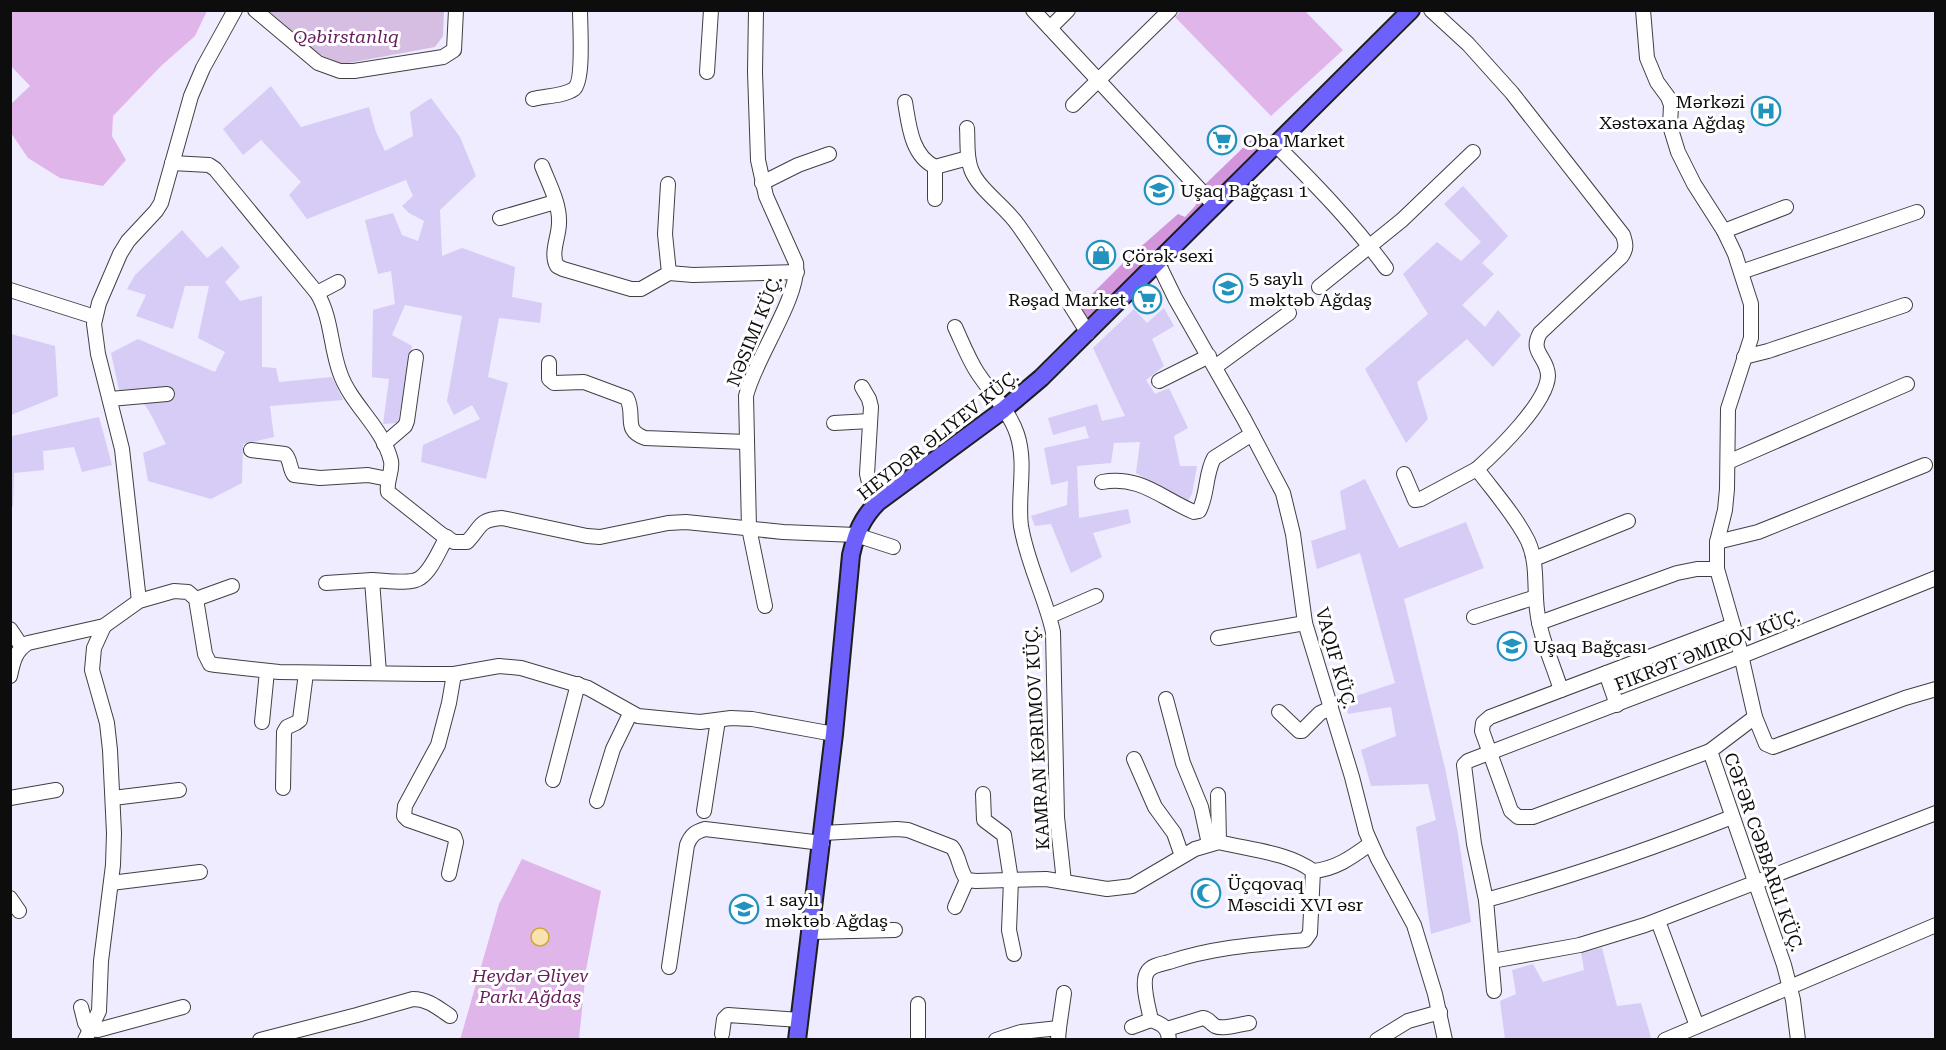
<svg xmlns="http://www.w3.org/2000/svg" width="1946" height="1050" font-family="'Roboto Serif',serif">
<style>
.farmland{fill:#d6ccf5}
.green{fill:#e0b6ea}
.forest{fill:#d295db}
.cemetery{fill:#d5bee1}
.water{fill:#f7e2b0;stroke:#d0a636;stroke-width:1.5}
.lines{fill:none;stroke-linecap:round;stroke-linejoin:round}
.minor-casing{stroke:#404040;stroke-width:16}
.major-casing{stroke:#1e1e1e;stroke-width:20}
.minor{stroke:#fff;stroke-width:14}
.major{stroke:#6e61fb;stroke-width:16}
.labels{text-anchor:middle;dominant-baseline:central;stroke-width:6;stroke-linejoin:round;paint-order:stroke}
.park-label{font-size:18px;font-style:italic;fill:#651c5c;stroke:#fff}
.poi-label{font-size:18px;fill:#0d0d0d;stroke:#fff;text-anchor:start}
.street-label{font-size:18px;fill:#0d0d0d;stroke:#fff}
</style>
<rect width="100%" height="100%" fill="#efecff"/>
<g class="farmland">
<path d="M271 86 301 127 369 107 376 132 385 151 413 136 410 112 431 98 460 137 476 176 440 210 442 256 462 248 515 267 512 297 542 303 540 323 499 318 488 377 508 383 486 479 421 462 423 445 480 419 472 405 454 415 447 401 462 316 405 305 392 335 412 346 398 423 383 424 389 379 372 377 373 310 395 304 391 271 378 274 365 220 393 213 402 235 418 241 424 221 409 213 402 206 413 196 406 180 307 219 289 195 301 182 261 140 243 155 223 129Z"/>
<path d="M1463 186 1508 236 1482 263 1494 274 1462 305 1485 327 1498 310 1521 335 1493 367 1467 339 1417 382 1428 419 1406 443 1365 369 1428 314 1403 274 1437 242 1461 261 1481 242 1444 204Z"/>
<path d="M182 230 207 258 222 246 240 267 225 282 240 301 262 296V367L276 368 279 382 332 377 343 400 270 406 274 437 243 444 242 483 211 499 148 481 143 453 166 444 149 411 135 391 119 390 111 353 138 339 215 372 225 352 198 338 209 286H185L173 329 136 316 146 295 127 289 135 275Z"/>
<path d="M1164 308 1174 326 1152 339 1164 366 1146 380 1155 394 1169 388 1188 428 1174 436 1180 466H1197L1192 494 1187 502 1136 473 1140 442 1114 443 1111 463 1077 466 1079 518 1128 509 1131 523 1093 533 1102 557 1071 573 1051 524 1035 526 1031 516 1067 505 1068 481 1051 485 1044 448 1089 438 1085 426 1053 435 1048 418 1097 404 1102 421 1125 416 1093 348 1134 309 1147 323Z"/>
<path d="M11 334 55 346 58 396 11 415Z"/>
<path d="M99 417 112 465 82 472 74 447 43 451 44 470 14 473 13 506 11 507V431L12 436Z"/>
<path d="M1365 479 1399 548 1466 522 1484 568 1404 599 1445 768 1458 834 1471 922 1431 934 1416 827 1436 820 1428 784 1371 786 1361 750 1396 736 1391 707 1348 714 1344 700 1395 683 1360 553 1317 569 1311 541 1346 529 1340 491Z"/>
<path d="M1602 948 1617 1006 1641 1003 1651 1037 1646 1040 1505 1039 1500 1001 1516 994 1512 970 1533 964 1543 982 1584 970 1581 952Z"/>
</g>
<g class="green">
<path d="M11 10 207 11 195 36 161 66 113 116 112 136 126 160 103 186 60 178 28 158 11 133V104L30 86 11 66Z"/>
<path d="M1181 11H1305L1343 50 1271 116 1175 17Z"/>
<path d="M522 859 601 891 586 970 579 1039 460 1040 499 904Z"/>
</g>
<path class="forest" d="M1251 140 1264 151 1089 324 1079 307 1128 258 1178 214 1185 217 1196 205 1192 197Z"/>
<path class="cemetery" d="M269 11H444L443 36 435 47 343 64 318 54Z"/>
<circle class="water" cx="540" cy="937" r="9"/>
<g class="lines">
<g class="minor-casing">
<g id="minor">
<path d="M255 10 318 63 340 71H354L443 57 454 50 456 10"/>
<path d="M756 10 755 72 758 160 766 196 796 263C800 297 755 358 746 396L749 528 765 606"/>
<path d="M1033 10 1215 206"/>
<path d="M1431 10 1468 44 1512 93 1623 235C1626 244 1627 249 1621 257L1540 333C1529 353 1548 357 1548 376 1547 403 1497 451 1477 469 1494 492 1515 515 1528 541 1538 563 1534 587 1537 610 1540 637 1553 664 1561 690"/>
<path d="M1643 10 1647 58 1657 82 1668 97 1671 105 1670 126 1678 152 1694 184 1724 231 1735 254 1751 304V338L1728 409 1727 489 1725 510 1717 542V569L1739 646 1755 717 1710 751 1784 965 1793 1000 1798 1040"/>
<path d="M1050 28 1068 10"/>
<path d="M707 72 711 10"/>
<path d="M533 99C545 96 564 96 574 89 584 81 580 25 580 10"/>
<path d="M905 102C909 125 911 155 935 167L968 158"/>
<path d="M1073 105 1170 10"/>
<path d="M967 128C968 142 966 156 971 169 978 189 1005 206 1018 225 1043 260 1065 297 1088 333"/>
<path d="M1276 145C1315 184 1354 224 1386 268"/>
<path d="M172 163 209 165 215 169 317 293C332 318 330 346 340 373 351 405 383 427 391 461 393 471 386 481 388 492L441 534 454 542H467C482 527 477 520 502 518L587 536 600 537 668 523 686 522 783 532 856 535 893 547"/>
<path d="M542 166C549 184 560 204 559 223 559 237 550 253 557 266L563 269 631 289H641L669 273 693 275 797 272"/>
<path d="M935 167V199"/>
<path d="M762 183 798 165 829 154"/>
<path d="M668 184 665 234 669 273"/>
<path d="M500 218 555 202"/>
<path d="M1724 231 1786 207"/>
<path d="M1158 263 1175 298 1244 419 1283 493 1293 534 1305 623 1352 777 1366 832 1378 859 1414 925 1435 994 1445 1040"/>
<path d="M1741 272 1917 212"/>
<path d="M1319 287 1402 220 1473 152"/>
<path d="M10 290 95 317"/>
<path d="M317 293 338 282"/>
<path d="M955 327C962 342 968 358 977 372 990 392 1010 412 1017 434 1027 464 1017 496 1021 526 1027 563 1045 596 1053 632L1057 817 1064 882"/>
<path d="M1744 357 1768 351 1905 305"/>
<path d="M549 363V379L554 383 584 382 627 398C636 416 622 430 645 438L746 442"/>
<path d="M1215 367 1289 313"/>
<path d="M1159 381 1209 356"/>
<path d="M862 387 869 399 871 407 867 474 871 491 878 502"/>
<path d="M110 399 167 394"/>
<path d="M834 423 870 421"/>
<path d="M384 444 405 426 407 421 416 357"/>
<path d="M251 450 285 454C291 460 289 468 294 475L320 478 368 475 388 479"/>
<path d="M1728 462 1907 384"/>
<path d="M1404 474 1415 500 1421 499 1477 469"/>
<path d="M1102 482C1140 475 1161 498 1194 512L1199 511C1208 494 1205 474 1214 458L1252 434"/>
<path d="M1717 542 1758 532 1925 465"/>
<path d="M1534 559 1628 521"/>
<path d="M326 583 372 580"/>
<path d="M196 599 232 586"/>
<path d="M139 601 122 449 98 354 94 324 99 303 120 254 128 241 156 211 161 203 191 96 203 68 235 10"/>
<path d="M1050 616 1096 596"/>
<path d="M1474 617 1536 597"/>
<path d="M1539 623 1677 573 1697 569H1717"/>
<path d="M10 629 22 647"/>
<path d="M1218 638 1305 623"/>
<path d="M379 673 372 580C383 580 411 585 420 578 432 570 439 550 447 537"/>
<path d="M1606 673 1617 705"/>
<path d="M10 676C13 662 15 651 28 643L104 626 139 601 174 591 188 592 196 599 205 654 210 664 216 665 279 672 425 674H454L499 666 521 668 588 688 638 716 700 722 731 718 752 719 834 734"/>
<path d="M1166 699 1183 763 1201 807 1209 844"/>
<path d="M1279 712 1299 731H1302L1320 713 1331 708"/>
<path d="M1755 717 1766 744 1773 747 1905 698 1936 689"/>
<path d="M262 722 267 671"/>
<path d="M1710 751 1533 817H1518L1511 811 1482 731 1483 723 1490 717 1733 625"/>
<path d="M1134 759 1155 807 1174 833 1182 856"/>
<path d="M553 780 578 684"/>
<path d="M283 788 284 732 287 727 296 723 300 720 306 673"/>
<path d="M983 794 984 820 1004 835 1011 880 1009 930 1014 954"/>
<path d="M1218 795 1219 842"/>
<path d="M10 798 56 790"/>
<path d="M113 798 179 790"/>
<path d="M597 801 613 749 630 714"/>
<path d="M704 811 718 720"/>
<path d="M823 833 897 829 908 830 952 847C960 857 959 870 967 880L976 881 1046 879 1107 889 1124 887 1132 886 1195 849 1219 842C1250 850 1287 852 1313 871 1336 869 1352 857 1370 844"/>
<path d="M449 874 456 842 454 836 408 820 404 816 405 806 438 745 449 703 454 674"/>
<path d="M111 883 200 872"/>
<path d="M10 898 19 911"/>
<path d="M1486 900C1570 877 1651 849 1732 817"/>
<path d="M955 907 967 880"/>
<path d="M1658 921 1697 1026"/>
<path d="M811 932 895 930"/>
<path d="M1492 961 1580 945 1645 925 1936 813"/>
<path d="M669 967 687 845C691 835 695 832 705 829L822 843"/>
<path d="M1494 991 1486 900 1474 844 1464 765 1468 761 1742 656 1936 578"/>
<path d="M918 1004V1040"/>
<path d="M81 1007 85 1023 89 1029 98 1030 183 1007"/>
<path d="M1132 1027 1151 1020"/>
<path d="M1059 1028 1064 993"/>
<path d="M1167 1029 1203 1018C1209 1019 1210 1023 1215 1026 1223 1030 1240 1024 1249 1023"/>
<path d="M722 1034 724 1019 728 1015 800 1020"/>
<path d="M85 1040 99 1011 101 961 113 865 114 833 110 750 107 723 92 670 94 648 104 626"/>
<path d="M260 1040 357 1015 413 999C428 999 438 1008 450 1016"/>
<path d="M996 1040 1021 1032 1059 1028 1058 1040"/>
<path d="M1169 1040C1168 1027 1162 1024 1151 1020 1149 1009 1140 981 1148 971 1152 965 1162 964 1169 962 1213 947 1259 944 1305 940L1310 933 1313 871"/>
<path d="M1377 1040 1408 1021 1440 1012"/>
<path d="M1665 1040 1936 925"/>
</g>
</g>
<g class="major-casing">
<path id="major" d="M797 1040 834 734 851 555C856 533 862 518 878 502L1003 410 1041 378 1411 10"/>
</g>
<use href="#minor" class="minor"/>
<use href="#major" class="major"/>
</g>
<defs>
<g id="hospital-ring" transform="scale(1.5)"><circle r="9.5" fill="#fff" stroke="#2293bf" stroke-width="1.5"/><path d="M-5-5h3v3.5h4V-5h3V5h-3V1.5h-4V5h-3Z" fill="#2293bf"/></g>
<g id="supermarket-ring" transform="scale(1.5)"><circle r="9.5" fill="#fff" stroke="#2293bf" stroke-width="1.5"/><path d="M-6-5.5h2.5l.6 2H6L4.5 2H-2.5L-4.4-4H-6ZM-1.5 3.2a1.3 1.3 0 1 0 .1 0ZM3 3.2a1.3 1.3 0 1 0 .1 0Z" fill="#2293bf"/></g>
<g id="school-ring" transform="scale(1.5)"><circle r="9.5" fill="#fff" stroke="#2293bf" stroke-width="1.5"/><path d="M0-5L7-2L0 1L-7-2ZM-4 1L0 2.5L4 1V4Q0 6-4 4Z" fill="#2293bf"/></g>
<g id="shop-ring" transform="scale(1.5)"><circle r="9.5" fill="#fff" stroke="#2293bf" stroke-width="1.5"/><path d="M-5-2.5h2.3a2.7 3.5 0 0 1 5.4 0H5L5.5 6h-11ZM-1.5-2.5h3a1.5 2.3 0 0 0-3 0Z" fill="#2293bf"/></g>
<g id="mosque-ring" transform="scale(1.5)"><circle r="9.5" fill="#fff" stroke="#2293bf" stroke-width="1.5"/><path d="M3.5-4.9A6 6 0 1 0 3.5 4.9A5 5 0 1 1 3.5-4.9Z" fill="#2293bf"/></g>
</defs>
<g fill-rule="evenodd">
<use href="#hospital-ring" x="1766" y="111"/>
<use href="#supermarket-ring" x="1222" y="140"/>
<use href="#school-ring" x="1159" y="190"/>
<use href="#shop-ring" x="1101" y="255"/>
<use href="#school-ring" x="1228" y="288"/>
<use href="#supermarket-ring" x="1147" y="299"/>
<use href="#school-ring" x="1512" y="646"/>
<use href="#mosque-ring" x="1206" y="893"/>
<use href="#school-ring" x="744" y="909"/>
</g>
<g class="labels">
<g class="park-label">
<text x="346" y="36">Qəbirstanlıq</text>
<text x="530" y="975">Heydər Əliyev<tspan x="530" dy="21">Parkı Ağdaş</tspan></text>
</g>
<g class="poi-label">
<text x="1745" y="101" text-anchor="end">Mərkəzi<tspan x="1745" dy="21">Xəstəxana Ağdaş</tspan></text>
<text x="1243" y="140">Oba Market</text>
<text x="1180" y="190">Uşaq Bağçası 1</text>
<text x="1122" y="255">Çörək sexi</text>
<text x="1249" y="278">5 saylı<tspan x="1249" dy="21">məktəb Ağdaş</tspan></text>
<text x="1126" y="299" text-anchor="end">Rəşad Market</text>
<text x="1533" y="646">Uşaq Bağçası</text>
<text x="1227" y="883">Üçqovaq<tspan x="1227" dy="21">Məscidi XVI əsr</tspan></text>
<text x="765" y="899">1 saylı<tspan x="765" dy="21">məktəb Ağdaş</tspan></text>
</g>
<g class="street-label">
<text transform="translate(754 331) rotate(-68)">NƏSIMI KÜÇ.</text>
<text transform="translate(938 435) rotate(-38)">HEYDƏR ƏLIYEV KÜÇ.</text>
<text transform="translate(1707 650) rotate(-21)">FIKRƏT ƏMIROV KÜÇ.</text>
<text transform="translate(1336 658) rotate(74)">VAQIF KÜÇ.</text>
<text transform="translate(1037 738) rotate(-93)">KAMRAN KƏRIMOV KÜÇ.</text>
<text transform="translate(1764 852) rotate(71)">CƏFƏR CƏBBARLI KÜÇ.</text>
</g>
</g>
<rect width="1946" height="1050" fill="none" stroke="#0d0d0d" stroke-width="24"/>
</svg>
